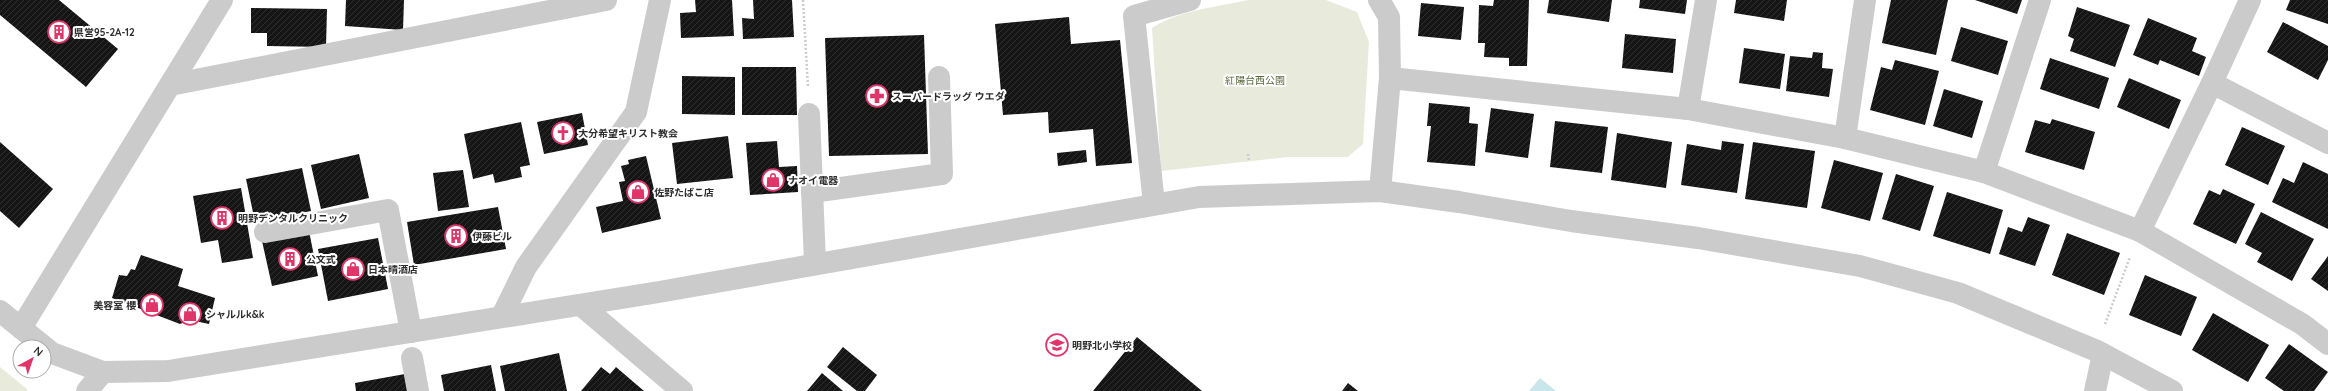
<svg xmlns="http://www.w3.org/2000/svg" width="2328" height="391" font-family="Quicksand,'Noto Sans JP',sans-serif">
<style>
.green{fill:#e8ebdc}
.water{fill:#c9e6eb}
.building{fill:url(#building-hatch)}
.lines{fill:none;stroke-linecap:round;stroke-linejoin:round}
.path{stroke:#cbcbcb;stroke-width:2.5;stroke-dasharray:2 2;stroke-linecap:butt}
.minor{stroke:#cbcbcb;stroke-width:22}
.labels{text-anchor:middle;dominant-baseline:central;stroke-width:4;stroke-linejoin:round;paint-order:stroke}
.poi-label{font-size:10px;font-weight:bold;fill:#2e2e2e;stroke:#fff;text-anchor:start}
.park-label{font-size:10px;fill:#5c693d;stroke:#fff}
</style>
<defs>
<pattern id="building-hatch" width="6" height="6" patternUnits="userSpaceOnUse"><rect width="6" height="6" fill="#151515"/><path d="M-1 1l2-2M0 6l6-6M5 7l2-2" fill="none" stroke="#2f2f2f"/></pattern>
</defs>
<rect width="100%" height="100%" fill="#fff"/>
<g class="green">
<path d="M1248 0H1326L1357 12 1369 42 1363 144 1348 157H1288L1161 171 1152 28C1179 10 1217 7 1248 0Z"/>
<path d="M0 367 27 389V391H0Z"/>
</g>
<path class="water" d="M1540 378 1556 391H1529Z"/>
<g class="building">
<path d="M0 0H59L118 49 86 87 0 15Z"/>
<path d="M346 0H404L403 30 345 26Z"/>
<path d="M695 0H732L734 36 681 38 680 13 696 12Z"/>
<path d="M753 0H792L794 37 743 39 742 18 754 19Z"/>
<path d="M1494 0H1529L1527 66H1509V58L1484 57 1485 43H1478L1479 5 1493 6Z"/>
<path d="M1549 0H1612L1609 22 1547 13Z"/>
<path d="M1640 0H1687L1685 14 1639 8Z"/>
<path d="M1736 0H1787L1784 21 1734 13Z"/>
<path d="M1891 0H1948L1936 55 1882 43Z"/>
<path d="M1975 0H2022L2017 14Z"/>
<path d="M2290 0H2328V24L2286 10Z"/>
<path d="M1421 3 1464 7 1461 40 1418 36Z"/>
<path d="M2077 7 2130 25 2115 67 2070 51 2074 39 2068 36Z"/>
<path d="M251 8 327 9 326 47 267 46V33H251Z"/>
<path d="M1069 17 1071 44 1120 40 1132 163 1096 166 1093 129 1049 133 1048 112 1003 115 995 24Z"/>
<path d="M2148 18 2197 38 2192 51 2206 57 2199 76 2160 60 2158 65 2133 55Z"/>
<path d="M2283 22 2328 46V60L2318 80 2267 52Z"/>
<path d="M1961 27 2008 41 1998 75 1951 61Z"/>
<path d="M1625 34 1676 39 1673 73 1622 68Z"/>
<path d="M924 35 928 154 829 156 825 38Z"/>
<path d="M1744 48 1785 54 1780 89 1739 83Z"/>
<path d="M1813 52 1823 53 1822 68 1833 69 1829 97 1786 91 1790 56 1812 58Z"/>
<path d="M2050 58 2109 78 2099 109 2040 89Z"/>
<path d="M1895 60 1939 71 1925 125 1870 110 1881 67 1892 70Z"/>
<path d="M742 67H796L797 115H742Z"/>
<path d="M682 76 735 77V115L682 114Z"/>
<path d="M2129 78 2181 100 2169 129 2117 107Z"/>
<path d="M1944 89 1983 101 1972 138 1933 126Z"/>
<path d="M1429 103 1470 107 1469 123 1478 124 1475 166 1427 162 1431 126H1427Z"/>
<path d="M1491 108 1534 114 1528 158 1485 152Z"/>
<path d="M582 113 588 145 544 154 537 122Z"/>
<path d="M2052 119 2095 132 2084 170 2025 152 2035 120 2050 124Z"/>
<path d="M1555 121 1608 127 1602 173 1550 167Z"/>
<path d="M521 122 530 165 520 167 522 177 495 183 493 174 473 179 464 134Z"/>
<path d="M2242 127 2285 146 2268 185 2225 165Z"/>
<path d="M1617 133 1672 142 1666 188 1611 180Z"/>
<path d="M728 136 733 178 677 184 672 143Z"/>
<path d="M777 141 779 167 797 166 798 192 750 195 746 143Z"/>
<path d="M1722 141 1744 144 1737 193 1681 185 1687 144 1721 150Z"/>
<path d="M0 142 53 189 19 228 0 211Z"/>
<path d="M1753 142 1815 151 1807 208 1745 199Z"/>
<path d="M1086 150 1087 162 1058 166 1057 153Z"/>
<path d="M359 154 369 198 321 209 311 165Z"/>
<path d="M646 156 661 219 602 233 596 207 623 201 619 182 625 181 621 166 629 164 628 160Z"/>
<path d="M1834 160 1883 173 1870 221 1821 208Z"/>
<path d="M2303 162 2328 174V229L2272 202 2283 178 2294 183Z"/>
<path d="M302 168 311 211 255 222 246 179Z"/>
<path d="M463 170 469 207 438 211 433 173Z"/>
<path d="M1896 174 1934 186 1920 231 1882 219Z"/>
<path d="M241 188 253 258 222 263 218 240 201 243 193 196Z"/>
<path d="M2223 189 2255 204 2236 244 2193 224 2209 190 2220 195Z"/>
<path d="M1947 192 2003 210 1990 254 1933 236Z"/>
<path d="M498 207 506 249 414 265 407 222Z"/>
<path d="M2261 212 2314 239 2292 281 2257 262 2262 253 2245 244Z"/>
<path d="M2028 217 2050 225 2035 266 1999 254 2008 227 2022 232Z"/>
<path d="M309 231 318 276 272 286 262 241Z"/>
<path d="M2067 233 2120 253 2104 295 2052 275Z"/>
<path d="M378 238 388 289 328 301 318 249Z"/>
<path d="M141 255 183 269 178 286 215 298 209 324 190 320 180 324 112 298 119 275 127 276 131 269 135 270Z"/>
<path d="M2328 256V291L2311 279Z"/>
<path d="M2145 275 2197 297 2181 336 2129 315Z"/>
<path d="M2213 313 2269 345 2248 382 2192 350Z"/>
<path d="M1137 337 1202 391H1093Z"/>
<path d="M2289 344 2328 372 2314 391H2284L2265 378Z"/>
<path d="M843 347 877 375 865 391H857L827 367Z"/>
<path d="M559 353 567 391H505L500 366Z"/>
<path d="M491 365 496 391H444L441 375Z"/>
<path d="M601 367 610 374 616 367 644 391H581Z"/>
<path d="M822 373 843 391H807Z"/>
<path d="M405 374 408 391H356L355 383Z"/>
<path d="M1348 383 1358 391H1342Z"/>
</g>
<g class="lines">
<g class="path">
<path d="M803 0 808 87"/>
<path d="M1248 154 1249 161"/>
<path d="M2105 324 2130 257"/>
</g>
<g class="minor">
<path d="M1379 0 1389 17 1390 78"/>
<path d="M2212 83 2328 143"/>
<path d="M170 85 606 0"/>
<path d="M1688 109 1706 0"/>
<path d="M809 114 815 263"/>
<path d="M1845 138 1865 0"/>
<path d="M1984 172 2040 0"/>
<path d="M1380 191 1390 78 1688 109 1845 138 1984 172 2140 231 2302 324 2328 344"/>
<path d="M812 192 942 174 939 77"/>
<path d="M1154 204 1134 16 1190 0"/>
<path d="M2140 231 2212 83 2250 0"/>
<path d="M265 232 388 210 411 332"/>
<path d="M581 305 682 391"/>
<path d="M0 311 52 353 103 372 168 371 659 292 1199 197 1380 191 1459 202 1571 221 1698 238 1860 266 1958 293 2097 351 2172 391"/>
<path d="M502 316 526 267 636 112 660 0"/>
<path d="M21 328 222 0"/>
<path d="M412 358 418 391"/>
<path d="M87 391 103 372"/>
<path d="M2095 391 2103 354"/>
</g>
</g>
<defs>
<g id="building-ring" transform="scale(1.15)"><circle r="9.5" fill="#fff" stroke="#e1356a" stroke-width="1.5"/><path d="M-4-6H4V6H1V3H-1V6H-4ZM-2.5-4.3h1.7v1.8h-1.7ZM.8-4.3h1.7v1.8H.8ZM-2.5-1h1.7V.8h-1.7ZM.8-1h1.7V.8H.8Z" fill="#e1356a"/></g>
<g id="pharmacy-ring" transform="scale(1.15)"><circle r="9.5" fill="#fff" stroke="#e1356a" stroke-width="1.5"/><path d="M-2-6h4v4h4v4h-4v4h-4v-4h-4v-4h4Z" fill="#e1356a"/></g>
<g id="church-ring" transform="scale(1.15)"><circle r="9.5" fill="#fff" stroke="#e1356a" stroke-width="1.5"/><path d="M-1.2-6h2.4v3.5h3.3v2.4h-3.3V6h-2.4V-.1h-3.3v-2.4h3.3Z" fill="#e1356a"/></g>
<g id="shop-ring" transform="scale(1.15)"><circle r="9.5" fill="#fff" stroke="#e1356a" stroke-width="1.5"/><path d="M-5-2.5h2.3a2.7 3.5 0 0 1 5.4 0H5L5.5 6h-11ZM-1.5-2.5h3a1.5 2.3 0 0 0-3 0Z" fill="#e1356a"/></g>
<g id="school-ring" transform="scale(1.15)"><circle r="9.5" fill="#fff" stroke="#e1356a" stroke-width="1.5"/><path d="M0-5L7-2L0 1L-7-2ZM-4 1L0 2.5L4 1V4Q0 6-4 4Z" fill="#e1356a"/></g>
</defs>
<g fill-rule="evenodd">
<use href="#building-ring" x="59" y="32"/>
<use href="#pharmacy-ring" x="877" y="96"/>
<use href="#church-ring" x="563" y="133"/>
<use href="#shop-ring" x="773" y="180"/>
<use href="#shop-ring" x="638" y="192"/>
<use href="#building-ring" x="222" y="218"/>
<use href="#building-ring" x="456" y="236"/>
<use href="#building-ring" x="290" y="259"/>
<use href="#shop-ring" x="353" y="269"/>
<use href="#shop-ring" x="152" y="305"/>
<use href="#shop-ring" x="190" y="314"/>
<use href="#school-ring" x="1057" y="345"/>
</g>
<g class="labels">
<g class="poi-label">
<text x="74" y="32">県営95-2A-12</text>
<text x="892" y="96">スーパードラッグ ウエダ</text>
<text x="578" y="133">大分希望キリスト教会</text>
<text x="788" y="180">ナオイ電器</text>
<text x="654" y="192">佐野たばこ店</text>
<text x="238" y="218">明野デンタルクリニック</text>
<text x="472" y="236">伊藤ビル</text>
<text x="306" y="259">公文式</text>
<text x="368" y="269">日本晴酒店</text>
<text x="136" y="305" text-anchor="end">美容室 櫻</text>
<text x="206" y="314">シャルルk&amp;k</text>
<text x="1072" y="345">明野北小学校</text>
</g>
<g class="park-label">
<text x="1255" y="80">紅陽台西公園</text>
</g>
</g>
<g transform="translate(32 359) rotate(40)"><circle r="19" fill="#ffffff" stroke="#ababab"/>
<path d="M0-3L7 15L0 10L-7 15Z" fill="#e1356a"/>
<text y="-6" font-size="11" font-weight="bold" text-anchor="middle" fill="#2e2e2e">N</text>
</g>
</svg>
